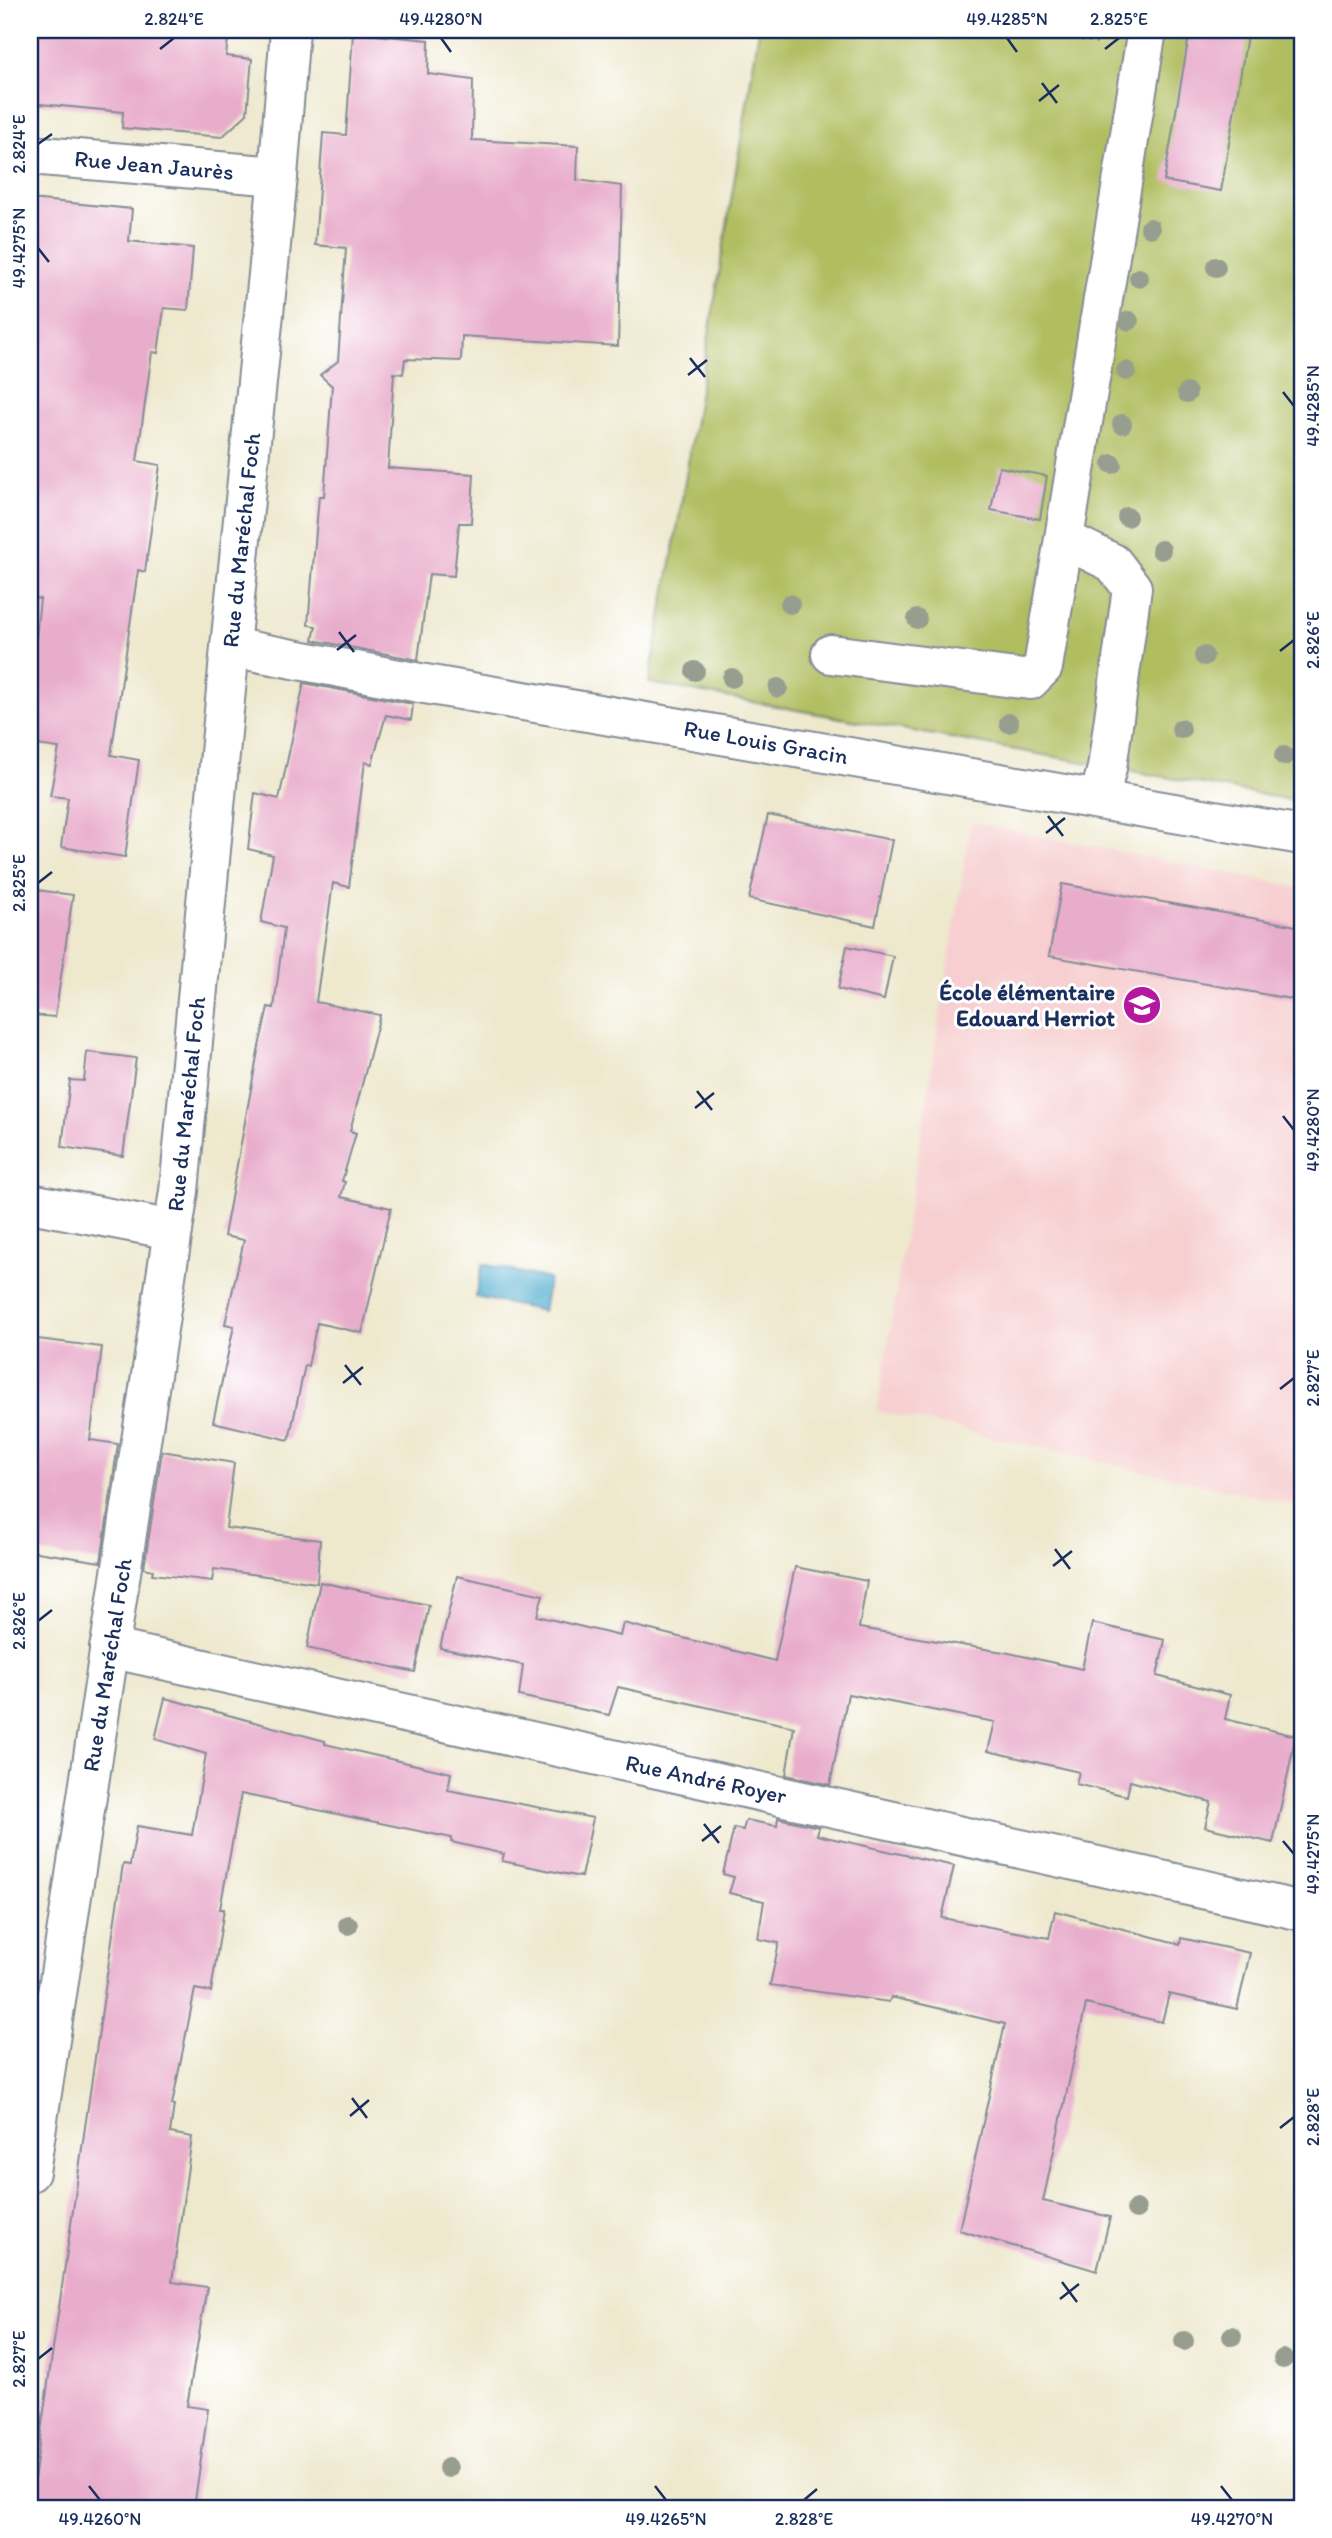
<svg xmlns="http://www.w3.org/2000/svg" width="1332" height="2538" font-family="Itim,sans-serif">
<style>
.built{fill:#f7cfd0}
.green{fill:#b0be61;stroke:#667660;stroke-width:2}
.water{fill:#52aed0;stroke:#366e97;stroke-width:2}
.building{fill:#e9adcc}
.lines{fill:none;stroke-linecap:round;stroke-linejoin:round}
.minor-casing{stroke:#848c96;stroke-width:42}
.path{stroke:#848c96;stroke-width:4.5;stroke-dasharray:2 5;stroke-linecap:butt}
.minor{stroke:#fff;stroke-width:38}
.tree{fill:#979e90}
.ticks{fill:none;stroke:#1b2f5e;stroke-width:2.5}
.labels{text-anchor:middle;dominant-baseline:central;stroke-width:6;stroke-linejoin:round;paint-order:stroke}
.street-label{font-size:23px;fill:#1b2f5e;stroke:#fff}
.poi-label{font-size:23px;font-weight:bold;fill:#1b2f5e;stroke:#fff;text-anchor:end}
.neatline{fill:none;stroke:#1b2f5e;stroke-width:2.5}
.ticks-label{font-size:18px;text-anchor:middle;fill:#1b2f5e}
</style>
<rect width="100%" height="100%" fill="#fff"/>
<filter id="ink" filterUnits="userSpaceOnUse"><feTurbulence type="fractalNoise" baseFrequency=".0143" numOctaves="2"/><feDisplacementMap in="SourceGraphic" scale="14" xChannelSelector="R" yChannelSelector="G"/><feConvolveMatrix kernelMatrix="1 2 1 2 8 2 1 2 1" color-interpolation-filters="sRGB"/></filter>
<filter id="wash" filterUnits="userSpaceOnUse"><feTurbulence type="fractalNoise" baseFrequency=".00686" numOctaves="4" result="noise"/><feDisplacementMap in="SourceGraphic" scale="28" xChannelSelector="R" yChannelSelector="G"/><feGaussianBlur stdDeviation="1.57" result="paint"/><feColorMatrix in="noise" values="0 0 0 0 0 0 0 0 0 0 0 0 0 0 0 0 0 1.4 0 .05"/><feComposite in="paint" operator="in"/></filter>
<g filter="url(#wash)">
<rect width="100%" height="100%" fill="#eee8cd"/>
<path class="built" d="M971 822 1302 888V1507L877 1411Z"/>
<path class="green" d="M759 30H1302V802L649 683 679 518Z"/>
<path class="water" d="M483 1264 549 1279 543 1311 475 1297Z"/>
<g id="blocks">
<g class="building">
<path d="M30 30H229L226 56 252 59 247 114 222 137 122 128 123 112 30 103Z"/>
<path d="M1190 30H1248L1221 191 1164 181Z"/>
<path d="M353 33 429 40 428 74 473 80 472 140 578 146 577 180 622 186 618 346 462 336 461 361 405 359 403 374 394 373 388 468 474 474 471 523H459L454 576 429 574 418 660 313 640 316 626 308 625 319 496H324L332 386 320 375 338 361 346 248 315 245 323 133 346 135Z"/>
<path d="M30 199 132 209 129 241 193 248 188 310 164 308 158 353 152 352 137 461 160 465 145 572 138 570 111 755 139 760 125 857 61 847 68 798 50 796 59 748 30 744V695L40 599 30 598Z"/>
<path d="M999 467 1047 476 1040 519 991 510Z"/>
<path d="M304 683 413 704 411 720 386 715 372 764 365 762 349 887 333 883 316 1002 380 1015 350 1131 356 1133 342 1181 345 1182 341 1197 391 1208 362 1333 317 1323 308 1366 305 1365 289 1440 213 1422 234 1326 225 1324 244 1240 224 1236 258 1051 268 1007 274 1008 284 928 261 922 273 855 248 849 255 793 279 799Z"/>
<path d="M768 815 892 840 875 926 749 899Z"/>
<path d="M1062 884 1302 927V1001L1049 956Z"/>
<path d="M30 889 73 895 55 1017 30 1015Z"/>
<path d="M847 946 893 956 884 1000 838 989Z"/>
<path d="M87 1052 136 1058 123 1156 62 1147 70 1080 84 1081Z"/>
<path d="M30 1338 102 1347 90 1440 118 1444 101 1562 30 1551Z"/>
<path d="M162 1451 234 1463 226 1528 320 1540 317 1583 214 1569 212 1581 152 1574 153 1570 144 1568Z"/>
<path d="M795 1567 867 1581 859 1628 1009 1653 1082 1669 1092 1623 1165 1640 1157 1676 1230 1695 1225 1719 1296 1736 1273 1843 1205 1827 1211 1802 1130 1781 1127 1796 1076 1784 1079 1772 988 1751 995 1722 848 1694 830 1785 786 1775 794 1727 618 1687 609 1715 519 1696 523 1665 440 1648 457 1576 543 1595 537 1616 620 1636 623 1623 775 1661Z"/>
<path d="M320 1582 429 1605 415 1672 307 1648Z"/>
<path d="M165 1698 325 1741V1744L451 1773 448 1790 593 1818 581 1877 502 1861 504 1854 451 1842 452 1838 241 1794 220 1909H224L211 1992 195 1989 172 2105H174L170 2133 192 2137 172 2282 207 2287 187 2406 208 2409 194 2508H30L123 1864 130 1865 137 1826 192 1835 206 1754 155 1739Z"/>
<path d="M778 1818 819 1827 817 1835 954 1866 942 1918 1049 1938 1055 1911 1180 1944 1181 1938 1250 1953 1237 2009 1169 1994 1162 2022 1086 2004 1043 2201 1110 2217 1097 2271 959 2230 1005 2024 891 1997 889 2002 770 1985 779 1943 758 1939 764 1901 729 1893 734 1877 723 1874 734 1828 743 1830 746 1820 777 1826Z"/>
</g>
</g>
</g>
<g filter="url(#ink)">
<use href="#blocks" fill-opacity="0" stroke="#848c96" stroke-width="2"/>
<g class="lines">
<g class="minor-casing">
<g id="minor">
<path d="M30 155 278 176"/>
<path d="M1066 540 1113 563 1132 588 1107 768 1099 799"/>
<path d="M230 647 425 684 1302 835"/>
<path d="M831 654 1030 680 1043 667 1147 30"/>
<path d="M30 1203 173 1230"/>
<path d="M109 1648 1302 1911"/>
<path d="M30 2172 179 1191 230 647 278 176 290 30"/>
</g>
</g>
<path class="path" d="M1026 30 1098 42"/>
<use href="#minor" class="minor"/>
</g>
<g class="tree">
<circle cx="1150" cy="228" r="10"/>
<circle cx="1216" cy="267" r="10"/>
<circle cx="1139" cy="278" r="10"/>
<circle cx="1129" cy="321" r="10"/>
<circle cx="1126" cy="371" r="10"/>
<circle cx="1187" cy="393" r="10"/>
<circle cx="1122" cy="424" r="10"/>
<circle cx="1112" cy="464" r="10"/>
<circle cx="1127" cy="517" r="10"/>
<circle cx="1161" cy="550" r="10"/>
<circle cx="790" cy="604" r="10"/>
<circle cx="917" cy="619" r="10"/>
<circle cx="1204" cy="656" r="10"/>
<circle cx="695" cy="671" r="10"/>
<circle cx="732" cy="678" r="10"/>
<circle cx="778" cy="688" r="10"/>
<circle cx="1009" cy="723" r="10"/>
<circle cx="1181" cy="729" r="10"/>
<circle cx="1284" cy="756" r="10"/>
<circle cx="348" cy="1925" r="10"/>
<circle cx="1136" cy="2209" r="10"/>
<circle cx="1232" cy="2336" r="10"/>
<circle cx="1184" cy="2341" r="10"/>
<circle cx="1283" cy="2359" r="10"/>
<circle cx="448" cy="2468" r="10"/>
</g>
</g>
<path class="ticks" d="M441 38 451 52M1007 38 1017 52M160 49 174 38M1105 49 1119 38M1042 83 1057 103M1039 101 1059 85M38 144 52 134M38 248 49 262M690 358 705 377M688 375 707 360M1283 392 1294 406M339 632 354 652M337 650 356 635M1280 651 1294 640M1048 816 1063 836M1046 833 1065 818M38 883 52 872M697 1091 712 1110M695 1108 714 1093M1283 1116 1294 1130M345 1365 361 1385M343 1383 363 1367M1280 1389 1294 1378M1055 1549 1070 1569M1053 1566 1072 1551M38 1621 52 1610M704 1824 719 1843M702 1841 721 1826M1283 1841 1294 1854M352 2098 367 2118M350 2116 369 2100M1280 2128 1294 2117M1062 2282 1077 2302M1060 2299 1079 2284M38 2359 52 2348M89 2486 100 2500M655 2486 666 2500M1221 2486 1232 2500M804 2500 817 2489"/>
<defs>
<g id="school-disc" transform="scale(2.0125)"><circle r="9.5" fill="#b5179e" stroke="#fff"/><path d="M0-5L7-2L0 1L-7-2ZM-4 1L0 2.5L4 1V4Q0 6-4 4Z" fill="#fff"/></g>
</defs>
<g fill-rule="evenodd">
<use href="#school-disc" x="1142" y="1005"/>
</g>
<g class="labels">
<g class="street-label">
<text transform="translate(154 165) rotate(5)">Rue Jean Jaurès</text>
<text transform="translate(241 540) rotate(-84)">Rue du Maréchal Foch</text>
<text transform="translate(766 742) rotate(10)">Rue Louis Gracin</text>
<text transform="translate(186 1104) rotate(-84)">Rue du Maréchal Foch</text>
<text transform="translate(107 1665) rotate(-81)">Rue du Maréchal Foch</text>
<text transform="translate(706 1779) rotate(12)">Rue André Royer</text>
</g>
<g class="poi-label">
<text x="1115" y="992">École élémentaire<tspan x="1115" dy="26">Edouard Herriot</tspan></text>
</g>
</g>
<rect width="1332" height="2538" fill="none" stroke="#fff" stroke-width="77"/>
<rect x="38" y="38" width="1256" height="2462" class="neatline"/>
<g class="ticks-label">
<text x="174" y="25">2.824°E</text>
<text x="441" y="25">49.4280°N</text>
<text x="1007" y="25">49.4285°N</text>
<text x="1119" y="25">2.825°E</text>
<text transform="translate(19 144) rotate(-90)" y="6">2.824°E</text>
<text transform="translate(19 248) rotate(-90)" y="6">49.4275°N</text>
<text transform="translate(1313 406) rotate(-90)" y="6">49.4285°N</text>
<text transform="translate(1313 640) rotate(-90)" y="6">2.826°E</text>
<text transform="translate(19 883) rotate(-90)" y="6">2.825°E</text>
<text transform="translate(1313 1130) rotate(-90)" y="6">49.4280°N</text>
<text transform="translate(1313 1378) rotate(-90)" y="6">2.827°E</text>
<text transform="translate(19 1621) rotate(-90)" y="6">2.826°E</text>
<text transform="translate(1313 1854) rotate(-90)" y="6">49.4275°N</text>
<text transform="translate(1313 2117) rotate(-90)" y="6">2.828°E</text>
<text transform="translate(19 2359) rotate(-90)" y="6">2.827°E</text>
<text x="100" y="2525">49.4260°N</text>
<text x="666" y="2525">49.4265°N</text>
<text x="804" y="2525">2.828°E</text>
<text x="1232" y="2525">49.4270°N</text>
</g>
</svg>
